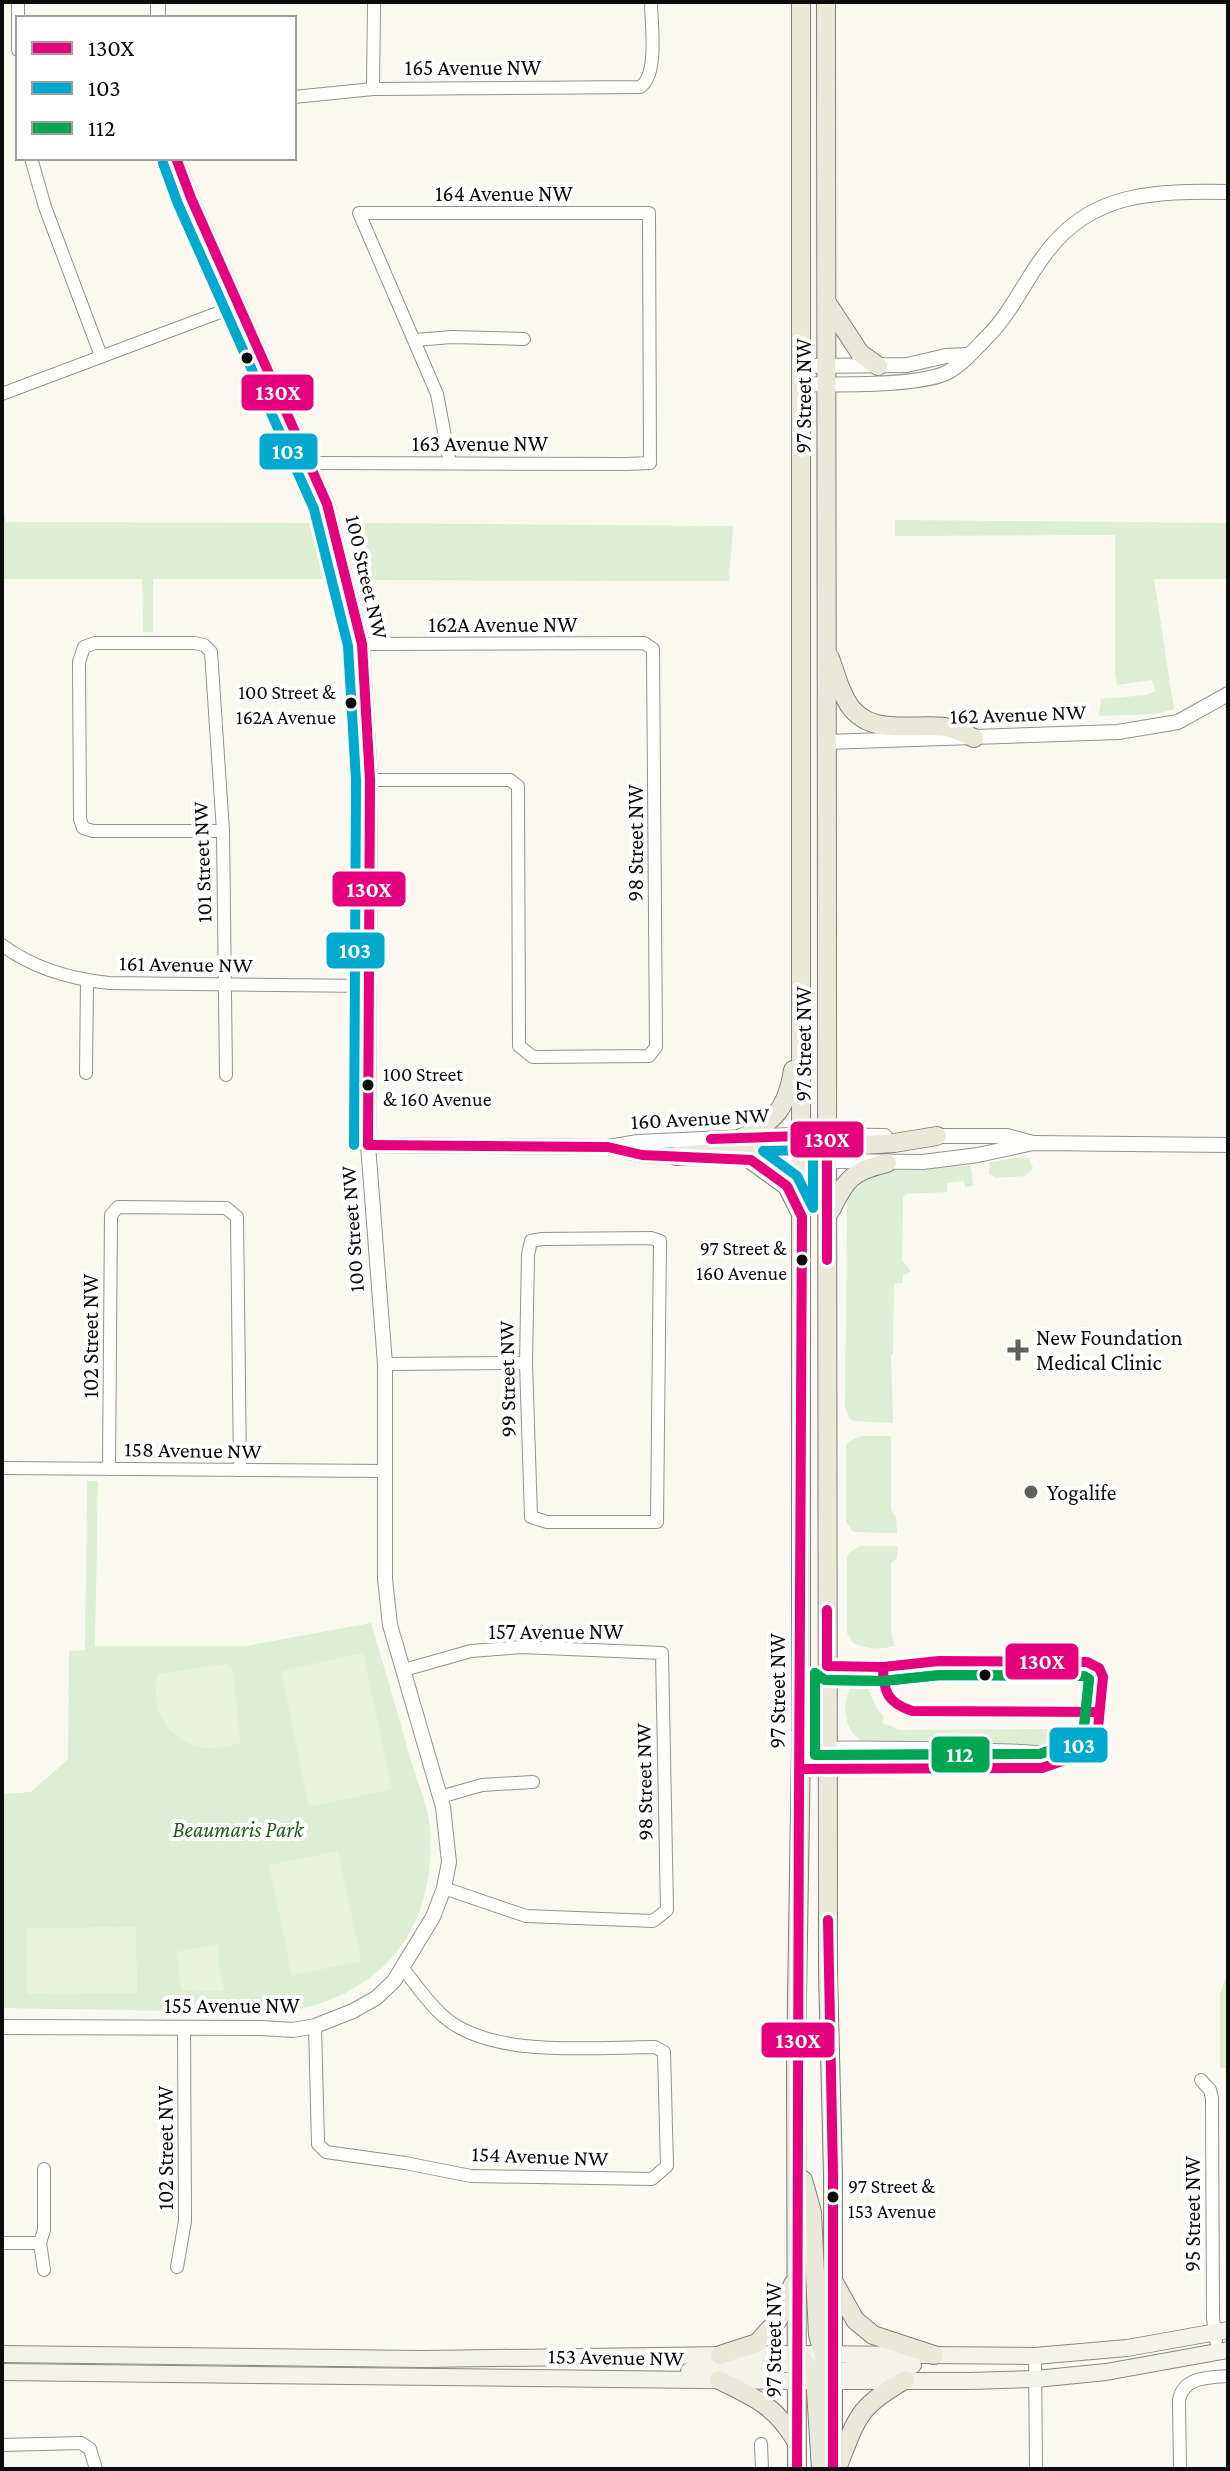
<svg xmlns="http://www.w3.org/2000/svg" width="1230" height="2471" font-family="'Crimson Pro',serif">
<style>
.green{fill:#deeed2}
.pitch{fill:#e8f2db}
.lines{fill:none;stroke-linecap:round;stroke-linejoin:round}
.minor-casing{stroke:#93938f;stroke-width:14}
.tertiary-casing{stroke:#93938f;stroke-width:16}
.secondary-casing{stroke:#898985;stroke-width:18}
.primary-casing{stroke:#80807c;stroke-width:20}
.minor{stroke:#fefefd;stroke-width:12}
.tertiary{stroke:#fefefd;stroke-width:14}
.secondary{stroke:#f3f3e9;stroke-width:16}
.primary{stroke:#eae9d9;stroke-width:18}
.bus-1-casing{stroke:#fff;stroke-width:16}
.bus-2-casing{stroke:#fff;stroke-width:16}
.bus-3-casing{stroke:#fff;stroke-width:16}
.bus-1{stroke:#e5007d;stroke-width:10}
.bus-2{stroke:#00a9ce;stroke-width:10}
.bus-3{stroke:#00a651;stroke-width:10}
.bus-dot{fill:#0c0c0c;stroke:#fff;stroke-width:3}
.poi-dot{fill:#5f5f5c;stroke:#fff;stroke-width:3}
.labels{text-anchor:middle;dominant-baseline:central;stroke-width:8;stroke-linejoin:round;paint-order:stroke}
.bus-label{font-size:20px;fill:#0c0c0c;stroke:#fff;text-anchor:end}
.street-label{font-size:22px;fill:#0c0c0c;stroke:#fff}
.poi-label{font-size:22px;fill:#0c0c0c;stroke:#fff;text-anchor:start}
.park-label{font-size:22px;font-style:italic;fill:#245e22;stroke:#fff}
.line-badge{stroke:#fff;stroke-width:3}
.badge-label{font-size:22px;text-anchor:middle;font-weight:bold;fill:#fff}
</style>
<rect width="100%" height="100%" fill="#f9f9f0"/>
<g class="green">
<path d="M2 503 6 522 313 523 330 579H153V632H143L142 579H2Z"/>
<path d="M895 520 1228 523V579H1154L1174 709 1157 714 1099 716 1101 699 1146 695 1156 691 1152 680 1117 685 1115 672V535L895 536Z"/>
<path d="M354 523 733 526 729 581 369 580Z"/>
<path d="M1023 1157 1029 1158 1033 1168 1025 1176 996 1178 989 1174 990 1162Z"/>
<path d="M971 1166 973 1185 965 1188 964 1181 947 1183V1192L907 1194 903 1197 902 1260 911 1271 903 1275V1283L894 1284 893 1355H891L893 1423 854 1421 849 1418 845 1407 847 1204 850 1191 873 1171Z"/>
<path d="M861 1436H891V1510L896 1517 897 1533 853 1532 846 1521V1445L850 1441Z"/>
<path d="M87 1481H98L95 1646H246L371 1623C385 1670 399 1717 412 1764 418 1784 429 1808 430 1829 437 1932 379 2000 277 2013L2 2008V1794L31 1792 68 1759 69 1651 85 1650Z"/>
<path d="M860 1546H898L897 1558 891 1563V1632L894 1646C881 1650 865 1649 853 1643L847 1633V1557L850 1552Z"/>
<path d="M859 1685 868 1689 877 1709 884 1716 882 1723 900 1730 1061 1729 1075 1731 1077 1735 1070 1749 974 1743 864 1742C844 1733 840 1703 852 1686L856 1688Z"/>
<path d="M1228 1971V2068H1220V1994Z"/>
</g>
<g class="pitch">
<path d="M363 1653 392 1789 309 1807 281 1671Z"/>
<path d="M226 1664 233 1670 240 1742C192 1763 145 1727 158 1674Z"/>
<path d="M338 1851 361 1961 292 1975 269 1865Z"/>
<path d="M136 1927 137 1993 27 1994V1928Z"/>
<path d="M217 1944 219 1954 217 1955 224 1991 181 1990 177 1952Z"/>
</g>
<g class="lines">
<g class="minor-casing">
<g id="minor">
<path d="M18 2V50"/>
<path d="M373 89 374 2"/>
<path d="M294 97 373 89 640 87C659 75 651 23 651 2"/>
<path d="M31 158 45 207 101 356"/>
<path d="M415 340 452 337 524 339"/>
<path d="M2 394 239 305"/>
<path d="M310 463C415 463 521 464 626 464L650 463 649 213H359L437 394 450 463"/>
<path d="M362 644 644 643 653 649 656 1047 649 1056 533 1057 519 1046 518 786 510 780H370"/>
<path d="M223 831H93L83 828 80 819 79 662 84 647 95 643H194L204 645 211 652 223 831 226 1075"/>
<path d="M2 945C33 968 71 979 109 983L370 986"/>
<path d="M86 1073 87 981"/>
<path d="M651 1238 660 1241 657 1522H547L531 1517 526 1363 528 1255 531 1241 542 1239Z"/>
<path d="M385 1364 526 1363"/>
<path d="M2 1468 384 1471"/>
<path d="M109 1469 111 1215 118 1207 226 1208 237 1217 240 1470"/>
<path d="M404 1670 471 1651 522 1647 662 1653 667 1910 653 1921 526 1916 444 1888"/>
<path d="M801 1748C875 1747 949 1748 1022 1751 1047 1752 1070 1759 1095 1759"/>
<path d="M801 1769 1042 1768 1068 1759"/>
<path d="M440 1797 482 1785 533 1782"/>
<path d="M315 2026 318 2144 326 2152 405 2163 471 2176 652 2179 667 2166 664 2052 655 2047C594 2047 491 2059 443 2016 428 2003 416 1984 403 1969"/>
<path d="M1201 2080 1210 2090 1212 2098 1213 2318 1216 2341"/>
<path d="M2 2243H40L44 2230V2169"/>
<path d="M40 2243 44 2270"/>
<path d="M177 2267 185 2221 184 2028"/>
<path d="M1035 2356 1036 2469"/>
<path d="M761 2444 762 2469"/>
<path d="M2 2445 81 2443 90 2449 96 2469"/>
<path d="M1180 2469 1179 2400C1183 2377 1209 2377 1228 2376"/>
</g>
</g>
<g class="tertiary-casing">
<g id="tertiary">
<path d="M158 2V18"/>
<path d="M802 366 907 365 946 356 967 355"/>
<path d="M801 384C835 385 918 386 946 373 961 366 976 348 987 337 1011 313 1023 284 1043 257 1089 191 1155 191 1228 192"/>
<path d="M826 742 1118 732 1178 722 1228 694"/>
<path d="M930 1136H1007L1033 1143"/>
<path d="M368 1145 608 1147 638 1142 791 1135 885 1136"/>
<path d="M608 1147 642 1155 685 1157"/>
<path d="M750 1160 923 1162 978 1155 1033 1143 1228 1145"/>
<path d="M2 2027 261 2028 293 2030 315 2026 353 2011 376 1998 394 1981 433 1917 444 1888 449 1862 443 1807 390 1625 385 1579V1364L368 1145 370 780 362 644 327 504 191 198 176 158"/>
</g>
</g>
<g class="secondary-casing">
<g id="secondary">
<path d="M2 2354 424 2359 798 2354 1035 2356 1127 2348 1228 2330"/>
<path d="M689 2371 805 2363"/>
<path d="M2 2372 783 2381H970L1036 2379 1106 2372 1228 2350"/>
<path d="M825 2372 913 2365"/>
</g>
</g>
<g class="primary-casing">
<g id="primary">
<path d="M826 2 828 1973 833 2175V2469"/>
<path d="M827 303 860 353 878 366"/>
<path d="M830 658C835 672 839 687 846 700 866 738 911 723 945 727 956 729 964 733 974 738"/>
<path d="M741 1138C776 1122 787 1107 793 1070"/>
<path d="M818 1154 845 1146 894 1143 937 1136"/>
<path d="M676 1156 812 1145"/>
<path d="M751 1160 787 1186 799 1210"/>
<path d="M831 1210C846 1179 852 1171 887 1163"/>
<path d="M803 2180 812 2212 818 2335 828 2371"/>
<path d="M835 2284 855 2320 873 2335 934 2355"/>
<path d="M798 2354 815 2375 821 2469"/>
<path d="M720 2355 757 2343 778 2320 793 2284"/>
<path d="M719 2380C754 2397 776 2406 796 2441"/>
<path d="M838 2466C857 2418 857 2407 905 2380"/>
<path d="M797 2469 796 2062 801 1748V2"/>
</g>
</g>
<use href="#minor" class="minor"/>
<use href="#tertiary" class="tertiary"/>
<use href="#secondary" class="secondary"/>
<use href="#primary" class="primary"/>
<g class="bus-1-casing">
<g id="bus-1">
<path d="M176 158 191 198 327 504 362 644 370 780 368 1145"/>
<path d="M711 1139 827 1135V1260"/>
<path d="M368 1145 608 1147 642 1155 751 1160 787 1186 802 1217C801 1634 796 2052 797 2469"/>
<path d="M827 1610V1666L883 1667 939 1661 1087 1662 1099 1668 1103 1677 1095 1759"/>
<path d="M883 1667C883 1692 888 1703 912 1711L1099 1712"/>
<path d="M801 1769 1042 1768 1068 1759H1095"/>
<path d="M828 1920 833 2175V2469"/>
</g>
</g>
<g class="bus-2-casing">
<g id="bus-2">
<path d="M163 163 178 204 314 509 348 646 356 780 354 1145"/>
<path d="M813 1150V1208L797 1176 763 1151Z"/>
<path d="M815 1673 825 1680 883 1681 940 1675 1084 1676 1089 1679 1082 1745H1065L1040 1754 815 1755Z"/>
</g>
</g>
<g class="bus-3-casing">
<path id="bus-3" d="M815 1673 825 1680 883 1681 940 1675 1084 1676 1089 1679 1082 1745H1065L1040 1754 815 1755Z"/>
</g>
<use href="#bus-1" class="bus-1"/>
<use href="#bus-2" class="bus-2"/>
<use href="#bus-3" class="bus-3"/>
</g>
<g class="bus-dot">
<circle cx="247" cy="358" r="7"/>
<circle cx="351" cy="703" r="7"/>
<circle cx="368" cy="1085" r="7"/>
<circle cx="802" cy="1260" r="7"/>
<circle cx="985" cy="1675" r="7"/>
<circle cx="833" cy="2197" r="7"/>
</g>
<g class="poi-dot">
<path d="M1014 1338h8v8h8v8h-8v8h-8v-8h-8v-8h8z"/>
<circle cx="1031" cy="1492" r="8"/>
</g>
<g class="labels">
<g class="bus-label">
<text x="336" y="692">100 Street &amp;<tspan x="336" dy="25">162A Avenue</tspan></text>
<text x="383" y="1074" text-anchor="start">100 Street<tspan x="383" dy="25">&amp; 160 Avenue</tspan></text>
<text x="787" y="1248">97 Street &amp;<tspan x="787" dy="25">160 Avenue</tspan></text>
<text x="848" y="2186" text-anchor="start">97 Street &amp;<tspan x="848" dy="25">153 Avenue</tspan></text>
</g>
<g class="street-label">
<text x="473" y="67">165 Avenue NW</text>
<text x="504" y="193">164 Avenue NW</text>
<text transform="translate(803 396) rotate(-90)">97 Street NW</text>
<text x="480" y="443">163 Avenue NW</text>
<text transform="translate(367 577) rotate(77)">100 Street NW</text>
<text x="503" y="624">162A Avenue NW</text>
<text transform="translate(1018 714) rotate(-2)">162 Avenue NW</text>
<text transform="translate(635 843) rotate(-90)">98 Street NW</text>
<text transform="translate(202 862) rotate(-92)">101 Street NW</text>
<text transform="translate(186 964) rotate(1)">161 Avenue NW</text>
<text transform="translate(803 1044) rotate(-90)">97 Street NW</text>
<text transform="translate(700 1118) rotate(-3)">160 Avenue NW</text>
<text transform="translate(352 1229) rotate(-94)">100 Street NW</text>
<text transform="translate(90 1336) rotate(-90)">102 Street NW</text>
<text transform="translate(507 1379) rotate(-91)">99 Street NW</text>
<text transform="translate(193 1450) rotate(1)">158 Avenue NW</text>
<text x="556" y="1631">157 Avenue NW</text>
<text transform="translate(777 1691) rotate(-90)">97 Street NW</text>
<text transform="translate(644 1782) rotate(-91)">98 Street NW</text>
<text x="232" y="2005">155 Avenue NW</text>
<text transform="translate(165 2148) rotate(-90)">102 Street NW</text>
<text transform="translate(540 2156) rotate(2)">154 Avenue NW</text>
<text transform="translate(1192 2214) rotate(-90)">95 Street NW</text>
<text transform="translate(773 2340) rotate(-90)">97 Street NW</text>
<text transform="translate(616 2357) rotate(1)">153 Avenue NW</text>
</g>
<g class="poi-label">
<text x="1036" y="1337">New Foundation<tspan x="1036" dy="25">Medical Clinic</tspan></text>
<text x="1047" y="1492">Yogalife</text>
</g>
<g class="park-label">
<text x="238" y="1829">Beaumaris Park</text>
</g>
</g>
<g class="line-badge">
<rect x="240" y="373" width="75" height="39" rx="8" fill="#e5007d"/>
<rect x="258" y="432" width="61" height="39" rx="8" fill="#00a9ce"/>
<rect x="331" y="870" width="76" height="38" rx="8" fill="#e5007d"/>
<rect x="325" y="931" width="61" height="39" rx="8" fill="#00a9ce"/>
<rect x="789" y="1120" width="76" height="39" rx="8" fill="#e5007d"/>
<rect x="1004" y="1642" width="76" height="39" rx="8" fill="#e5007d"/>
<rect x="1048" y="1726" width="61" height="38" rx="8" fill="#00a9ce"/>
<rect x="930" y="1735" width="61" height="39" rx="8" fill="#00a651"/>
<rect x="760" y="2021" width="76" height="38" rx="8" fill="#e5007d"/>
</g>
<g class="badge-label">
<text x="278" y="400">130X</text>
<text x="288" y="459">103</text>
<text x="369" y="897">130X</text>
<text x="355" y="958">103</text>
<text x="827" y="1147">130X</text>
<text x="1042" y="1669">130X</text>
<text x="1079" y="1753">103</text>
<text x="960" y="1762">112</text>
<text x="798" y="2048">130X</text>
</g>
<rect width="1230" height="2471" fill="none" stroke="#0c0c0c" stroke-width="8"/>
<rect x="16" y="16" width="280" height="144" fill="#ffffff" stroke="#9e9e9e" stroke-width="2"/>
<rect x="32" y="42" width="40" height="12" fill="#e5007d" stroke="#9e9e9e" stroke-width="2"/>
<text x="88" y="56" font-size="24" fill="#0c0c0c">130X</text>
<rect x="32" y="82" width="40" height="12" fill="#00a9ce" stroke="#9e9e9e" stroke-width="2"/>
<text x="88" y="96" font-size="24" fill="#0c0c0c">103</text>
<rect x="32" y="122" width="40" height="12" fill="#00a651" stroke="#9e9e9e" stroke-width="2"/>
<text x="88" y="136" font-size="24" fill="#0c0c0c">112</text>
</svg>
